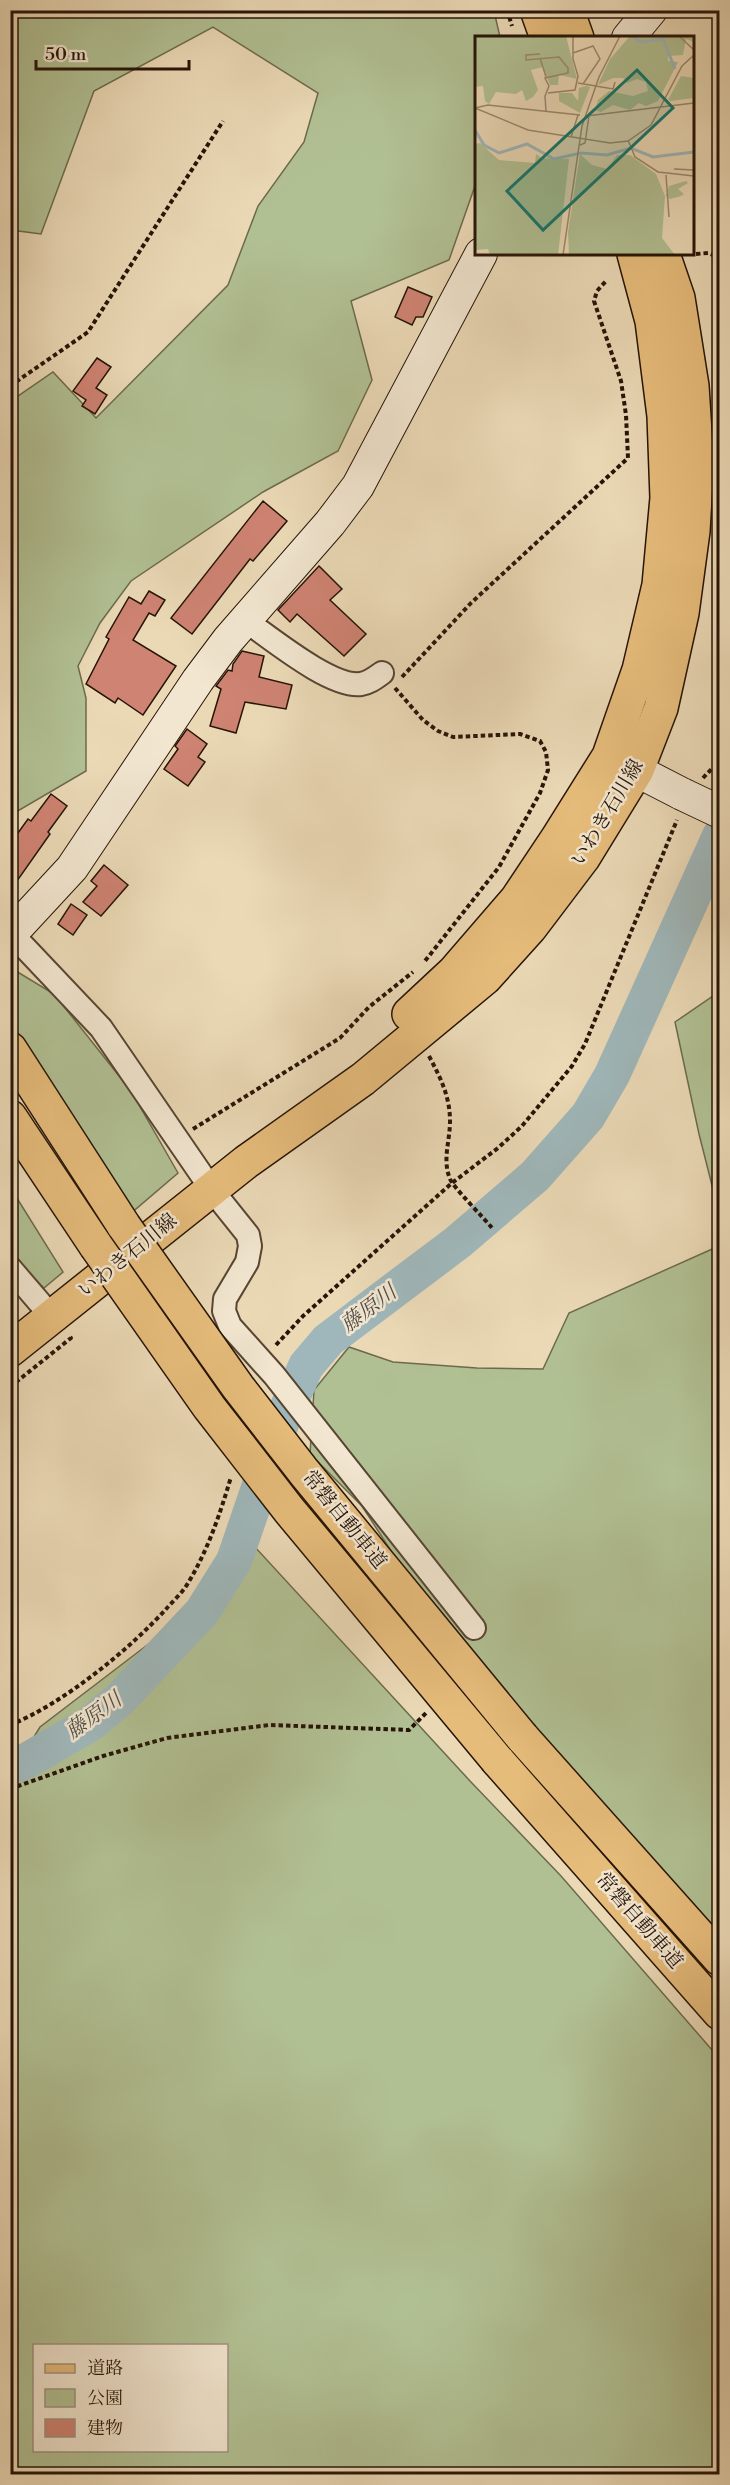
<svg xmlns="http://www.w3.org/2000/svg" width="730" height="2485" font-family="'Libre Bodoni','Noto Serif JP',serif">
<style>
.green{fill:#b1c093;stroke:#6c6a4d;stroke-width:1.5;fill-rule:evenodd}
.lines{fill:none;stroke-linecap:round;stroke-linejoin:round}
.river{stroke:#9fb7ba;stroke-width:36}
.building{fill:#cf8373;stroke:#261407;stroke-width:1.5}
.street-casing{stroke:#574533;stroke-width:26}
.secondary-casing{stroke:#261407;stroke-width:34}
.primary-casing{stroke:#261407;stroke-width:36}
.highway-casing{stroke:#261407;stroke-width:36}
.path{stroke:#261407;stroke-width:4;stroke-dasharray:4.5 3;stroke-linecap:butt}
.street{stroke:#f2e6d0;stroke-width:22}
.secondary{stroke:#f2e6d0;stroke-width:32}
.primary{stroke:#e6bc7b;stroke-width:33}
.highway{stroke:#e6bc7b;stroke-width:33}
.secondary-bridge-casing{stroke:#261407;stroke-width:34;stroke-linecap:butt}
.highway-bridge-casing{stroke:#261407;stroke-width:36;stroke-linecap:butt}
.secondary-bridge{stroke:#f2e6d0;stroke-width:32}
.highway-bridge{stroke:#e6bc7b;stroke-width:33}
.labels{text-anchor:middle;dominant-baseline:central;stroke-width:5;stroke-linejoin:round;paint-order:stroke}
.street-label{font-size:20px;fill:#261407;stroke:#f2e6d0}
.water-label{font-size:21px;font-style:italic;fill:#504d46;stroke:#f2e6d0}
.inset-river{fill:none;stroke:#9fb7ba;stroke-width:3}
.inset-road{fill:none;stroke:#9c8a70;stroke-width:1.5}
.view{fill:#0f766e;fill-opacity:0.15;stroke:#0f766e;stroke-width:3}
.inset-edge{fill:none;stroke:#261407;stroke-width:3}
</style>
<rect width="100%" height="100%" fill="#ebd9b6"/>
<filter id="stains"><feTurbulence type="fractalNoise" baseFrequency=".00333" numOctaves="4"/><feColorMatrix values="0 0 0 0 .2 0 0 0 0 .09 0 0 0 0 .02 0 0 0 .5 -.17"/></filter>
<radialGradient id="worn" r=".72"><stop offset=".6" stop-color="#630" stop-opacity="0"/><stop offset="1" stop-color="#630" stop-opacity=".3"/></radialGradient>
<g class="green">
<path d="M11 11H494L500 37 476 38V183L449 260 351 301 372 380 338 451 263 492 131 581 100 623 78 666 86 698V771L11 815V401L53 372 96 418 228 285 258 206 304 142 318 93 213 27 94 91 41 234 11 230Z"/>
<path d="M11 968 54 994 131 1091 178 1173 130 1214 11 1022Z"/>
<path d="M719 992V1213L699 1134 675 1022Z"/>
<path d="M10 1187 63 1272 44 1288 11 1258Z"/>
<path d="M719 1246V1938L453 1647 362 1506 310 1454 314 1390 349 1347 393 1362 477 1368 543 1369 569 1313Z"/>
<path d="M254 1546 470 1781 561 1876 719 2058V2474H11V1774L40 1727 159 1636ZM34 2346H226V2450H34Z"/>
</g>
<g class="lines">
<path class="river" d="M10 1767 26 1761 90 1724 121 1698 202 1612 234 1561 283 1418 306 1366 328 1340 458 1242 535 1176 588 1116 612 1075 720 836"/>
</g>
<g class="building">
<path d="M408 287 432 297 423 317H416L412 325 395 317Z"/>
<path d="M97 358 111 367 96 388 107 395 95 414 82 406 86 400 73 391Z"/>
<path d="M263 501 287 521 253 561 250 559 192 634 171 618Z"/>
<path d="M319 566 342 589 330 600 366 634 344 656 297 614 290 622 278 610Z"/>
<path d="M149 591 165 600 155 616 149 613 133 640 176 666 143 715 118 698 115 703 86 684 109 639 106 637 129 597 141 604Z"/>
<path d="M242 651 264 656 259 677 292 685 286 709 245 702 236 733 210 726 221 689 216 686 228 670 232 671 233 664Z"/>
<path d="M187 729 207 744 198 757 205 762 188 786 164 769 178 749 175 746Z"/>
<path d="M51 794 67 806 48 832 50 834 10 891V844L28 819 31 821Z"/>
<path d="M104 865 128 885 101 916 83 902 97 886 91 881Z"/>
<path d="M71 904 87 915 73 935 58 924Z"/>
</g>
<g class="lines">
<g class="street-casing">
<g id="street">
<path d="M246 621C271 638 331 688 361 684 369 683 375 678 382 673"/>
<path d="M12 934 101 1028 212 1190 248 1235 250 1246 247 1262 225 1299 224 1311 230 1326 274 1375 474 1628"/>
<path d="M10 1268 52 1317"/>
</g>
</g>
<g class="secondary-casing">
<g id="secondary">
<path d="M628 38 651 10"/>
<path d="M612 758 682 794"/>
<path d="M10 935 72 868 198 680 228 640 330 523 358 486 481 254"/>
</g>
</g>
<g class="primary-casing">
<g id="primary">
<path d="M537 10 547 38"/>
<path d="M567 10 577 38"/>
<path d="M409 1014 454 972 517 899 557 839 609 756 639 670 659 585 667 498 664 416 652 321 634 254"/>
<path d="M10 1350 246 1162 363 1079 485 978 530 928 583 858 637 770 661 708 682 613 693 531 697 464 692 386 678 298 663 254"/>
</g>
</g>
<g class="highway-casing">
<g id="highway">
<path d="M10 1049 124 1226"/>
<path d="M10 1117 96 1246"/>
<path d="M522 1737 720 1959"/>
<path d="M497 1760 720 2013"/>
</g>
</g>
<g class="path">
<path d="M507 10 512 26"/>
<path d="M696 254 708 253 716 256 720 269"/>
<path d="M10 386 88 332 223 121"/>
<path d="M402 677 471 603 628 458 626 415 621 381 594 301 597 291 606 281"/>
<path d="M395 688 423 720 438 731 453 737 520 734 540 741 546 752 548 770 540 793 499 867 425 961"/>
<path d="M703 778 720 760"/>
<path d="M429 1056C440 1077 450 1096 450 1121 450 1142 442 1159 450 1179 454 1188 484 1218 492 1228"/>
<path d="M193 1129 340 1038 369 1007 413 972"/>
<path d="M276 1345 303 1316 452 1183 498 1148 522 1126 572 1066 585 1044 677 820"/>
<path d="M10 1387 71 1338 69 1336"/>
<path d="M10 1725C63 1704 130 1649 167 1608 174 1600 183 1592 188 1583 208 1550 220 1514 231 1477"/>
<path d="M10 1789 103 1756 167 1738 269 1725 409 1730 426 1713"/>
</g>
<use href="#street" class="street"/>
<use href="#secondary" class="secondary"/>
<use href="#primary" class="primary"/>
<use href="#highway" class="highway"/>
<g class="secondary-bridge-casing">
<path id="secondary-bridge" d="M682 794 720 812"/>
</g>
<g class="highway-bridge-casing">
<g id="highway-bridge">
<path d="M124 1226 238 1387 304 1472 522 1737"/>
<path d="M96 1246 209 1407 289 1510 497 1760"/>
</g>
</g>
<use href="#secondary-bridge" class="secondary-bridge"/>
<use href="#highway-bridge" class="highway-bridge"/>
</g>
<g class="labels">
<g class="street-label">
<text transform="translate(608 813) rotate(-59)">いわき石川線</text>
<text transform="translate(128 1256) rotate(-39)">いわき石川線</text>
<text transform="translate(344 1520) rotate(51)">常磐自動車道</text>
<text transform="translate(639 1921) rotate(49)">常磐自動車道</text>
</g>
<g class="water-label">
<text transform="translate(369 1309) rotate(-37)">藤原川</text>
<text transform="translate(94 1716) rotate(-36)">藤原川</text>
</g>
</g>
<g transform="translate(475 36)">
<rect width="219" height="219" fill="#ebd9b6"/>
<path d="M0 0H91L102 43 84 39 83 49H75L68 31 56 34 63 54 58 61 51 65 47 54 41 58 21 56 14 68 10 65 8 50 0 51ZM155 0H219V6L211 3 208 19 193 20V25L203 26 183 65 171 70 164 67 155 74 138 69 126 76 120 74 123 64 134 55 158 60 173 55 171 46 162 43 152 47 148 42H138L123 49 135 23ZM206 40 219 42V62L196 65 193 64ZM111 50 115 51 105 77 84 65V57H97L103 65 104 52ZM5 107 24 124 60 127 61 118 67 122 94 123 83 219H15L13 213 0 214V108ZM105 118 117 129 132 133 142 119H155L181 138 190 160 187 202 200 219H94L93 196ZM211 145 213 147 203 153 209 158 206 160 195 163 191 160 194 150Z" fill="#b1c093"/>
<path class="inset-river" d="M158 0 165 6 188 3 200 33M0 94 9 109 24 117 52 108 79 123 106 117 132 119 156 112 178 121 219 116"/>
<path class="inset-road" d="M204 0 219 14M98 17 118 10 125 23 108 48M65 18 51 19V24L84 21 93 32V37L70 42 74 50 70 60 71 75M65 22 71 41M103 47 138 53 140 46M73 57 100 54 103 40 98 23V0M0 72 13 69 105 79M0 72 53 94 135 107 153 105 176 89 207 30 219 19M111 80 219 67M96 101 103 79M153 104 160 121 183 136 219 140M105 109 110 107 114 80M199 133 219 134M191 139 194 181M88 219 107 90 124 41 145 0"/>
<path class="view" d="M162 34 198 72 68 194 32 155Z"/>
<rect width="219" height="219" class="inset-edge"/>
</g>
<rect width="730" height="2485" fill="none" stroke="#ebd9b6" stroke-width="36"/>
<rect x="12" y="12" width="706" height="2461" fill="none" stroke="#261407" stroke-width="3"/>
<rect x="18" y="18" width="694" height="2449" fill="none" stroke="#261407" stroke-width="1.5"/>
<rect x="33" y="2344" width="195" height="108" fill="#f2e6d0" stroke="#a09280" stroke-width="1.5"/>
<rect x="45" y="2364" width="30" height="9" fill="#e6bc7b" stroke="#a09280" stroke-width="1.5"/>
<text x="87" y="2374" font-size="18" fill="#261407">道路</text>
<rect x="45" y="2389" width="30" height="18" fill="#b1c093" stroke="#a09280" stroke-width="1.5"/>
<text x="87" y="2404" font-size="18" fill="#261407">公園</text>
<rect x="45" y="2419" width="30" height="18" fill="#cf8373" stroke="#a09280" stroke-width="1.5"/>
<text x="87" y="2434" font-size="18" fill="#261407">建物</text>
<path d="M36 60v9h153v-9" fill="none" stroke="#261407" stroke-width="3"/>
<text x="45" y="60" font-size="18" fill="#261407" stroke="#f2e6d0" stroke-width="4.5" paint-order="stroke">50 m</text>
<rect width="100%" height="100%" filter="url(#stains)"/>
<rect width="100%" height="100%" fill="url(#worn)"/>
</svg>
